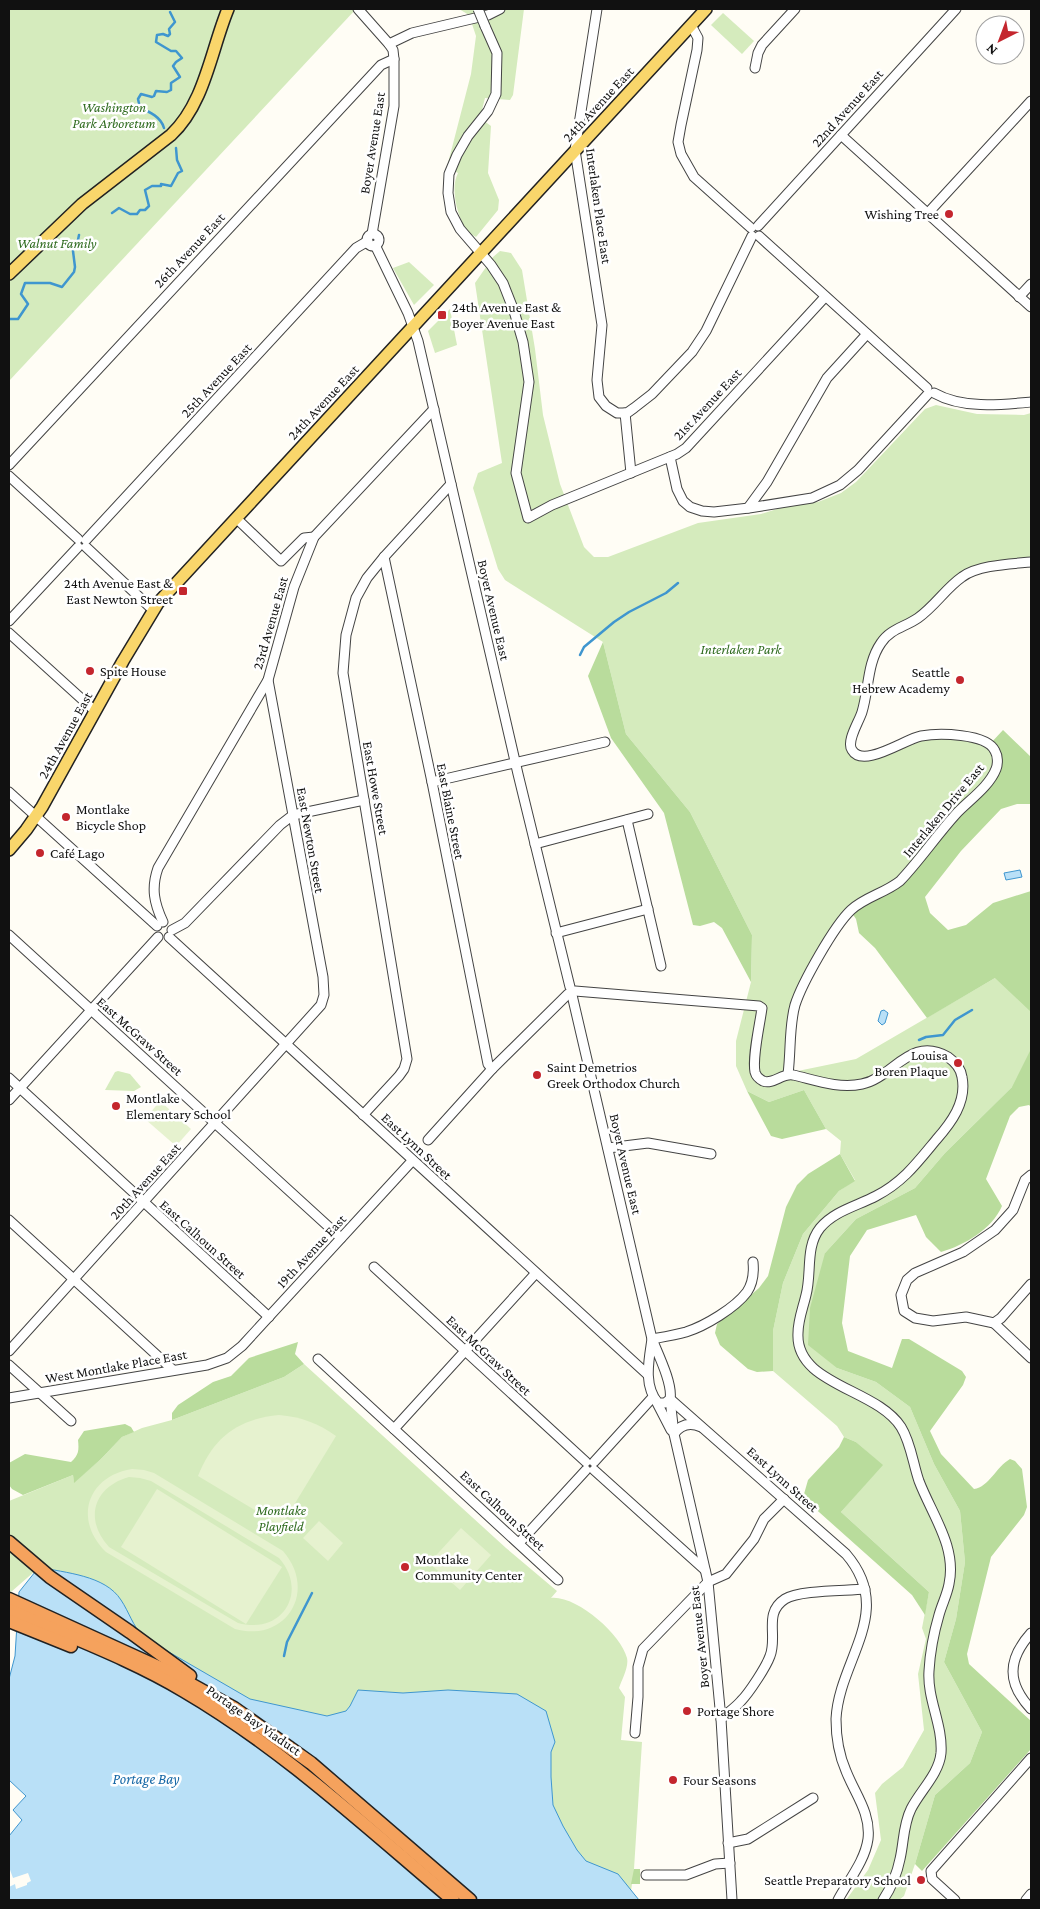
<svg xmlns="http://www.w3.org/2000/svg" width="1040" height="1909" font-family="'Crimson Pro',serif">
<style>
.green{fill:#d5ebbd}
.forest{fill:#b9dc9c}
.pitch{fill:#e6f2cf;fill-rule:evenodd}
.water{fill:#b9e0f7;stroke:#3f96cf}
.pier{fill:#fffdf5}
.lines{fill:none;stroke-linecap:round;stroke-linejoin:round}
.stream{stroke:#3f96cf;stroke-width:2.5}
.minor-casing{stroke:#444;stroke-width:11}
.major-casing{stroke:#222;stroke-width:14}
.highway-casing{stroke:#222;stroke-width:15}
.minor{stroke:#fff;stroke-width:9}
.major{stroke:#f9d66b;stroke-width:11}
.highway{stroke:#f5a25d;stroke-width:12}
.minor-bridge-casing{stroke:#444;stroke-width:11;stroke-linecap:butt}
.minor-bridge{stroke:#fff;stroke-width:9}
.poi-dot{fill:#c4262e;stroke:#fff;stroke-width:2}
.labels{text-anchor:middle;dominant-baseline:central;stroke-width:5;stroke-linejoin:round;paint-order:stroke}
.street-label{font-size:14px;fill:#111;stroke:#fff}
.park-label{font-size:14px;font-style:italic;fill:#2f6b1f;stroke:#fff}
.poi-label{font-size:14px;fill:#111;stroke:#fff;text-anchor:start}
.water-label{font-size:15px;font-style:italic;fill:#1768a6;stroke:#fff}
</style>
<rect width="100%" height="100%" fill="#fffdf5"/>
<g class="green">
<path d="M9 9H356L9 381Z"/>
<path d="M459 9H524L513 95 510 100 485 98 480 118 491 126 488 173 499 200 498 210 476 237C473 235 468 233 466 230 457 215 450 188 458 173L447 167 471 74 476 36 469 15Z"/>
<path d="M723 13 754 41 742 54 711 25Z"/>
<path d="M500 251 511 253 522 270 535 349 543 415 560 484 584 547 594 557H608L698 523 761 514 793 504 818 502 841 493 856 482 925 409 936 405 977 414 1024 415 1031 413V562L974 571 928 610 881 643 850 744 861 757 931 735 990 744 995 770 915 866 850 910 795 1005 788 1073 856 1059 995 978 1031 939V1094L1012 1087 945 1153 915 1188 856 1219 825 1253 837 1368 876 1382 910 1407 934 1464 960 1511 965 1562 956 1619 944 1662 982 1732 970 1763 935 1795 915 1864 904 1896 899 1900H846L868 1870 881 1840 875 1793 882 1784 903 1767 924 1730 918 1674 926 1639 922 1628 929 1592 841 1512 882 1465 856 1442 844 1437 837 1426 773 1371V1331L783 1283 803 1234 839 1191 855 1180 840 1154 841 1141 826 1129 804 1090 769 1102 747 1091 736 1066V1041L751 982 752 935 690 812 626 734 603 642 505 580 498 569 473 488 478 473 502 463 475 283 493 257Z"/>
<path d="M409 262 434 285 414 305 393 268Z"/>
<path d="M450 309 457 345 435 353 428 331Z"/>
<path d="M118 1071 130 1074 141 1087 134 1091 105 1090 115 1072Z"/>
<path d="M304 1364 506 1548 557 1591 551 1598C576 1595 621 1634 627 1658 629 1667 622 1679 619 1688L625 1697 621 1740 642 1742 634 1869H640V1884H632L631 1891 639 1900H484L35 1571 11 1592 9 1591V1501L73 1475 74 1482 101 1459 122 1437 142 1428 172 1420 284 1377Z"/>
</g>
<g class="forest">
<path d="M603 642 626 734 690 812 752 935 751 982 722 928 714 922 700 926 693 925 664 813 611 738 588 676Z"/>
<path d="M1003 730 1031 757V804H1017L1001 809 961 851 925 897 930 913 948 930 966 925 993 903 1031 891V1012L995 978 927 1018 875 948 859 933 856 919 850 910 890 889 995 770 990 744Z"/>
<path d="M1031 1049V1107L1029 1105 1019 1107 1010 1116 986 1179 1002 1206C992 1229 965 1245 941 1252L926 1237 916 1215 867 1230 850 1256 842 1323 848 1351 892 1368 902 1339H909L962 1371 966 1377 963 1385 930 1431 941 1454 974 1489C989 1487 996 1467 1010 1459L1015 1461 1022 1469 1027 1507 1024 1515 991 1557 967 1654 969 1664 1031 1721V1749L922 1871 915 1864 935 1795 970 1763 982 1732 944 1662 956 1619 965 1562 960 1511 934 1464 910 1407 876 1382 837 1368 808 1345 810 1308 825 1253 856 1219 915 1188 945 1153 1012 1087Z"/>
<path d="M804 1090 826 1129 782 1139 771 1136 747 1091 769 1102Z"/>
<path d="M840 1154 855 1181 839 1191 803 1234 783 1283 773 1331V1371L757 1372 748 1369 720 1345 715 1333 717 1324 759 1288 768 1276 786 1207 797 1185 808 1174Z"/>
<path d="M298 1342 295 1354 304 1364 284 1377 172 1420V1413L178 1405 213 1382 231 1376 249 1358Z"/>
<path d="M125 1424 131 1427 134 1432 122 1437 101 1459 74 1483 73 1475 23 1495 12 1489 9 1485V1463L25 1454 71 1462C79 1455 79 1450 78 1440L84 1431Z"/>
<path d="M844 1437 856 1442 883 1465 841 1512 929 1592 925 1615 912 1595 810 1504 804 1494 808 1480 839 1447Z"/>
<path d="M634 1869H640V1884H631Z"/>
</g>
<g class="pitch">
<path d="M160 1101 191 1129 176 1146 145 1119Z"/>
<path d="M279 1415C301 1417 318 1423 336 1436L283 1523 278 1524 198 1476C213 1438 237 1419 279 1415Z"/>
<path d="M132 1469 144 1470 154 1473 283 1551C318 1591 286 1643 235 1629L106 1552C73 1520 87 1476 132 1469ZM129 1477 140 1478 151 1481 279 1558C309 1592 282 1635 238 1623L109 1547C84 1520 93 1487 129 1477Z"/>
<path d="M157 1489 282 1567 246 1624 121 1547Z"/>
<path d="M319 1521 343 1543 328 1561 303 1538Z"/>
<path d="M461 1528 491 1555 460 1590 429 1563Z"/>
</g>
<g class="water">
<path d="M1020 870 1022 877 1006 880 1004 873Z"/>
<path d="M884 1010 888 1013 885 1023 882 1025 878 1021 881 1011Z"/>
<path d="M39 1567C65 1573 105 1575 121 1600 129 1612 133 1626 143 1637L250 1699 327 1716 346 1711 350 1706 358 1690 403 1693 448 1690 517 1694 546 1711 555 1742 551 1752V1777L553 1805 563 1826 577 1850 586 1861 618 1874 639 1900H9V1836L22 1820 13 1810 26 1796 9 1780V1679L15 1656 19 1592Z"/>
</g>
<path class="pier" d="M9 1867 13 1878 28 1873 31 1881 27 1883V1885L16 1889 15 1884 9 1887Z"/>
<g class="lines">
<g class="stream">
<path d="M164 128C161 117 150 112 140 108L138 99 141 94 152 97 154 96 156 91 167 92 171 90V83L180 77 173 66 176 62 182 58 176 51H171L156 42 157 35 163 34 168 36 170 34 169 29 175 22 170 12"/>
<path d="M112 213 119 208 130 214H137L140 210H145L149 206 145 190 152 186H161V184L171 186 178 173 182 171 177 160 176 148"/>
<path d="M9 319H18L28 304 21 294 25 283H50L62 287 74 272 75 267 72 243 78 240 79 235"/>
<path d="M580 655 584 647 614 622 629 612 666 593 678 583"/>
<path d="M919 1040 926 1037 943 1035 955 1020 972 1010"/>
<path d="M284 1656 287 1642 312 1593"/>
</g>
<g class="minor-casing">
<g id="minor">
<path d="M358 9 389 44 393 50 394 59V106L372 234"/>
<path d="M597 9 575 150 602 325 597 380 599 397 606 406 617 413H627L634 408 652 394 692 352 706 331 752 236"/>
<path d="M691 25 698 38 697 50 681 125 678 142 681 154 694 177 751 228"/>
<path d="M485 26 497 53 496 94 488 111 468 136 457 155 449 174 448 193 451 212 460 229 491 265 503 283 514 311 523 342 529 382 516 473 528 518 552 505 677 454 686 448 825 297"/>
<path d="M389 44 412 33 488 15 500 9"/>
<path d="M755 68 758 53 762 45 795 9"/>
<path d="M841 135 1031 307"/>
<path d="M928 213 1031 101"/>
<path d="M758 226 956 9"/>
<circle cx="373" cy="240" r="6"/>
<path d="M759 236 927 388"/>
<path d="M375 245 408 313 418 341 518 774 570 987"/>
<path d="M1019 297 1031 284"/>
<path d="M934 393C962 409 1000 405 1031 402"/>
<path d="M625 413 631 473"/>
<path d="M670 457 677 489 683 501 690 507 702 511 714 512 749 508 812 498 840 485 858 470 928 394"/>
<path d="M9 465 381 65 394 59"/>
<path d="M9 476 78 539"/>
<path d="M748 508 767 482 827 378 867 334"/>
<path d="M236 518 281 561 304 538 314 537"/>
<path d="M86 540 356 248 368 241"/>
<path d="M86 547 153 610"/>
<path d="M384 557 432 782 488 1064 492 1069"/>
<path d="M9 621 78 547"/>
<path d="M9 633 95 711"/>
<path d="M432 782 605 742"/>
<path d="M9 792 157 926"/>
<path d="M627 820 661 966"/>
<path d="M535 844 648 814"/>
<path d="M163 922C154 903 151 888 158 868L268 680 294 587 314 537 434 409"/>
<path d="M172 930 185 923 280 825 293 815 364 800"/>
<path d="M556 933 648 909"/>
<path d="M9 935 341 1238"/>
<path d="M169 937 647 1374"/>
<path d="M575 991 759 1006 762 1008C760 1024 752 1057 755 1072 756 1076 759 1079 763 1081 773 1085 782 1073 793 1075 815 1080 838 1089 862 1084 893 1078 910 1035 948 1057 955 1062 961 1069 962 1077 967 1102 951 1123 936 1140 917 1163 903 1182 876 1196 857 1206 834 1211 820 1228 805 1247 812 1273 806 1295 803 1308 798 1320 798 1333 795 1385 876 1388 901 1427 911 1443 913 1464 919 1481 932 1515 957 1547 949 1584 947 1595 942 1604 939 1615 934 1632 930 1653 929 1671 927 1699 943 1725 941 1753 939 1774 920 1791 911 1809 903 1825 904 1842 900 1859 897 1874 891 1888 883 1900"/>
<path d="M572 995 652 1339C658 1354 673 1384 670 1399L665 1403H658C643 1385 649 1360 652 1339"/>
<path d="M788 1074C791 1051 789 1026 795 1005 802 983 834 926 851 910 865 897 885 893 900 881 920 860 936 836 956 814 968 801 989 787 996 769 998 764 998 756 995 751 987 733 938 733 921 736 905 739 863 769 852 750 846 741 859 722 862 712 869 689 867 663 881 643 890 629 905 627 918 618 935 606 946 588 962 577 978 565 1011 564 1031 562"/>
<path d="M9 1078 269 1317"/>
<path d="M9 1100 158 937"/>
<path d="M363 1115 399 1076 404 1069 407 1059 343 673 346 635 356 598 367 578 384 557 451 484"/>
<path d="M428 1140 492 1069 568 994"/>
<path d="M608 1148 648 1143 711 1154"/>
<path d="M1031 1175 1025 1180 1013 1210 995 1230 963 1252 915 1273 907 1280 901 1295 904 1311 915 1318 933 1321 966 1317 994 1323 1001 1318 1031 1284"/>
<path d="M9 1220 173 1370"/>
<path d="M374 1267 586 1462"/>
<path d="M994 1323 1031 1358"/>
<path d="M652 1339C663 1337 675 1335 686 1332 705 1326 735 1308 747 1292 753 1283 754 1272 753 1262"/>
<path d="M9 1351 321 1005 324 995 323 977 268 680"/>
<path d="M318 1359 558 1580"/>
<path d="M9 1365 71 1421"/>
<path d="M9 1398 207 1365 227 1358 242 1346 412 1161"/>
<path d="M655 1399 671 1430"/>
<path d="M670 1399 846 1554C896 1612 839 1659 836 1719 836 1737 839 1755 846 1771 855 1794 871 1813 868 1839 865 1861 848 1881 838 1900"/>
<path d="M670 1399 674 1434 708 1582 721 1719 732 1900"/>
<path d="M394 1429 536 1273"/>
<path d="M674 1434C681 1424 690 1422 701 1427"/>
<path d="M594 1462 653 1397"/>
<path d="M594 1470 705 1570"/>
<path d="M519 1543 586 1470"/>
<path d="M1031 1633C1007 1660 1007 1683 1031 1709"/>
<path d="M721 1719C727 1713 735 1708 741 1701 749 1693 766 1667 770 1656 778 1636 763 1613 785 1599 799 1590 846 1591 865 1589"/>
<path d="M635 1733 638 1697V1667L643 1649 708 1582 726 1574 754 1539 764 1519 784 1499"/>
<path d="M728 1843 748 1839 813 1798"/>
<path d="M646 1875H686L715 1864 730 1863"/>
<path d="M955 1900 932 1879 931 1871 1031 1758"/>
<path d="M1026 1900 1031 1894"/>
</g>
</g>
<g class="major-casing">
<g id="major">
<path d="M9 274 82 204 171 135C205 103 211 50 228 9"/>
<path d="M9 850 26 830 42 807 123 661 158 603 706 9"/>
</g>
</g>
<g class="highway-casing">
<g id="highway">
<path d="M9 1542 50 1577 130 1632 190 1676"/>
<path d="M9 1599 167 1671 234 1708 311 1763 470 1900"/>
<path d="M9 1610C67 1636 129 1658 184 1691 283 1749 366 1827 453 1900"/>
<path d="M9 1621 71 1646"/>
</g>
</g>
<use href="#minor" class="minor"/>
<use href="#major" class="major"/>
<use href="#highway" class="highway"/>
<g class="minor-bridge-casing">
<path id="minor-bridge" d="M478 9 485 26"/>
</g>
<use href="#minor-bridge" class="minor-bridge"/>
</g>
<g class="poi-dot">
<circle cx="949" cy="214" r="5"/>
<rect x="437" y="310" width="10" height="10" rx="2.5"/>
<rect x="178" y="586" width="10" height="10" rx="2.5"/>
<circle cx="90" cy="671" r="5"/>
<circle cx="960" cy="680" r="5"/>
<circle cx="66" cy="817" r="5"/>
<circle cx="40" cy="853" r="5"/>
<circle cx="958" cy="1063" r="5"/>
<circle cx="537" cy="1075" r="5"/>
<circle cx="116" cy="1106" r="5"/>
<circle cx="405" cy="1567" r="5"/>
<circle cx="687" cy="1711" r="5"/>
<circle cx="673" cy="1780" r="5"/>
<circle cx="921" cy="1880" r="5"/>
</g>
<g class="labels">
<g class="street-label">
<text transform="translate(598 104) rotate(-47)">24th Avenue East</text>
<text transform="translate(847 108) rotate(-48)">22nd Avenue East</text>
<text transform="translate(372 143) rotate(-81)">Boyer Avenue East</text>
<text transform="translate(599 206) rotate(82)">Interlaken Place East</text>
<text transform="translate(189 250) rotate(-47)">26th Avenue East</text>
<text transform="translate(216 380) rotate(-47)">25th Avenue East</text>
<text transform="translate(323 402) rotate(-47)">24th Avenue East</text>
<text transform="translate(707 404) rotate(-47)">21st Avenue East</text>
<text transform="translate(494 610) rotate(77)">Boyer Avenue East</text>
<text transform="translate(270 623) rotate(-74)">23rd Avenue East</text>
<text transform="translate(65 735) rotate(-61)">24th Avenue East</text>
<text transform="translate(376 788) rotate(80)">East Howe Street</text>
<text transform="translate(943 810) rotate(-50)">Interlaken Drive East</text>
<text transform="translate(451 811) rotate(79)">East Blaine Street</text>
<text transform="translate(311 840) rotate(80)">East Newton Street</text>
<text transform="translate(140 1036) rotate(42)">East McGraw Street</text>
<text transform="translate(417 1146) rotate(43)">East Lynn Street</text>
<text transform="translate(626 1164) rotate(77)">Boyer Avenue East</text>
<text transform="translate(145 1181) rotate(-48)">20th Avenue East</text>
<text transform="translate(203 1239) rotate(42)">East Calhoun Street</text>
<text transform="translate(311 1251) rotate(-47)">19th Avenue East</text>
<text transform="translate(489 1355) rotate(43)">East McGraw Street</text>
<text transform="translate(116 1366) rotate(-10)">West Montlake Place East</text>
<text transform="translate(783 1479) rotate(42)">East Lynn Street</text>
<text transform="translate(503 1510) rotate(43)">East Calhoun Street</text>
<text transform="translate(699 1637) rotate(-96)">Boyer Avenue East</text>
<text transform="translate(254 1720) rotate(35)">Portage Bay Viaduct</text>
</g>
<g class="park-label">
<text x="114" y="107">Washington<tspan x="114" dy="16">Park Arboretum</tspan></text>
<text x="57" y="243">Walnut Family</text>
<text x="741" y="649">Interlaken Park</text>
<text x="281" y="1510">Montlake<tspan x="281" dy="16">Playfield</tspan></text>
</g>
<g class="poi-label">
<text x="939" y="214" text-anchor="end">Wishing Tree</text>
<text x="452" y="307">24th Avenue East &amp;<tspan x="452" dy="16">Boyer Avenue East</tspan></text>
<text x="173" y="583" text-anchor="end">24th Avenue East &amp;<tspan x="173" dy="16">East Newton Street</tspan></text>
<text x="100" y="671">Spite House</text>
<text x="950" y="672" text-anchor="end">Seattle<tspan x="950" dy="16">Hebrew Academy</tspan></text>
<text x="76" y="809">Montlake<tspan x="76" dy="16">Bicycle Shop</tspan></text>
<text x="50" y="853">Café Lago</text>
<text x="948" y="1055" text-anchor="end">Louisa<tspan x="948" dy="16">Boren Plaque</tspan></text>
<text x="547" y="1067">Saint Demetrios<tspan x="547" dy="16">Greek Orthodox Church</tspan></text>
<text x="126" y="1098">Montlake<tspan x="126" dy="16">Elementary School</tspan></text>
<text x="415" y="1559">Montlake<tspan x="415" dy="16">Community Center</tspan></text>
<text x="697" y="1711">Portage Shore</text>
<text x="683" y="1780">Four Seasons</text>
<text x="911" y="1880" text-anchor="end">Seattle Preparatory School</text>
</g>
<g class="water-label">
<text x="146" y="1779">Portage Bay</text>
</g>
</g>
<rect width="1040" height="1909" fill="none" stroke="#111111" stroke-width="20"/>
<g transform="translate(1000 40) rotate(222)"><circle r="24" fill="#ffffff" stroke="#a0a0a0"/>
<path d="M0-4L9 19L0 12L-9 19Z" fill="#c4262e"/>
<text y="-8" font-size="14" font-weight="bold" text-anchor="middle" fill="#111111">N</text>
</g>
</svg>
